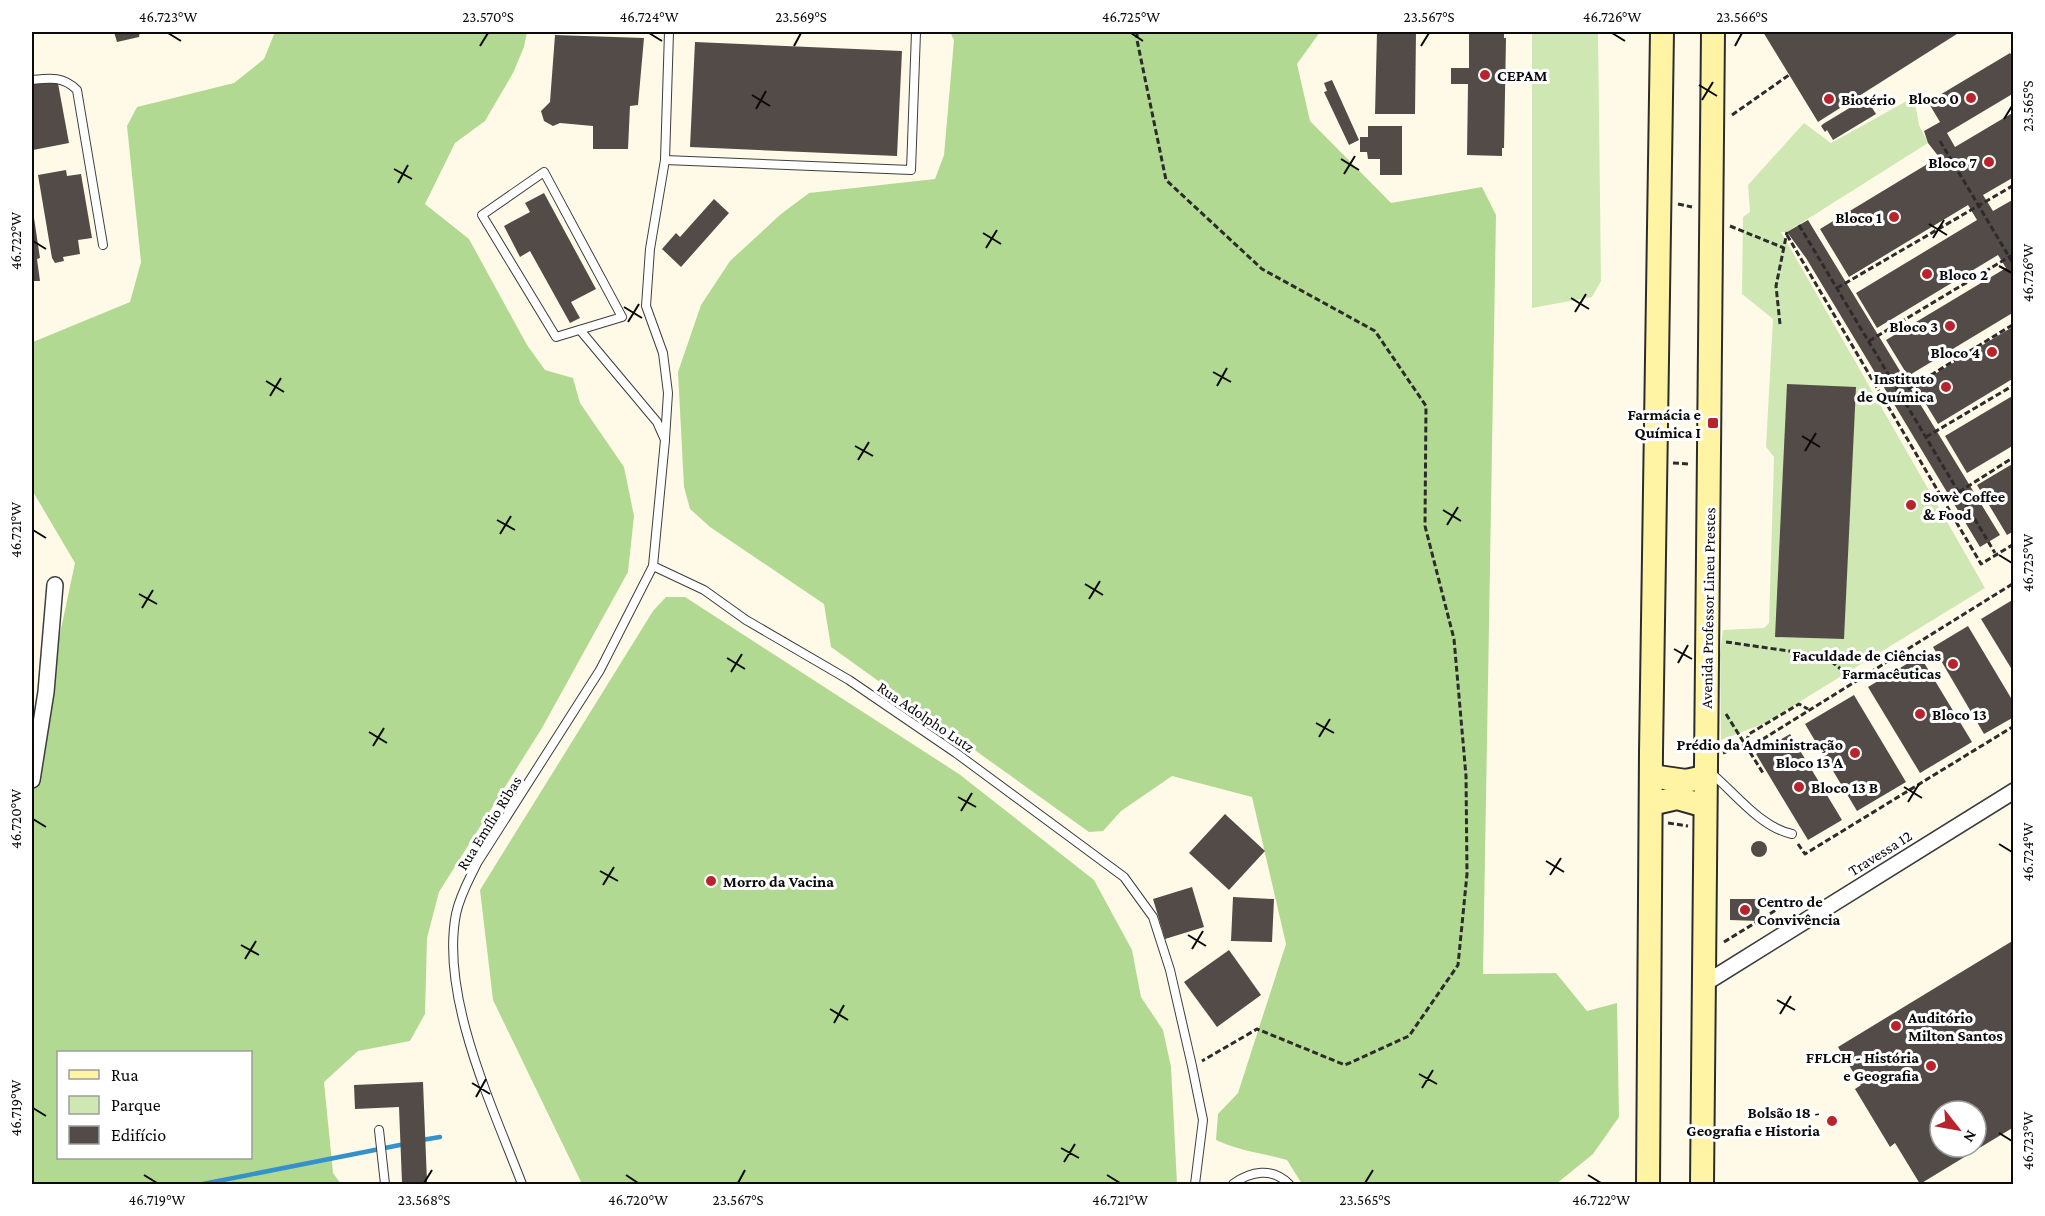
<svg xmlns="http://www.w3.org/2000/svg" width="2045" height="1216" font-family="'Crimson Pro',serif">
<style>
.green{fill:#cfe8b3}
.forest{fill:#b2d992;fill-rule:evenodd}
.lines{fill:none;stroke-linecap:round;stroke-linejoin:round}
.stream{stroke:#3591cc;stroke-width:4.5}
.building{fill:#534b47;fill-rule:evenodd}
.service-casing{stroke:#3d3d3d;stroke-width:10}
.minor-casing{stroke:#3d3d3d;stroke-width:18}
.secondary-casing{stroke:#2c2c2c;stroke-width:26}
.path{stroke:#2c2c2c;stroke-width:3;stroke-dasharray:6 3;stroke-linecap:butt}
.service{stroke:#fff;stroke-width:8}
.minor{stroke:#fff;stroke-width:15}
.secondary{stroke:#fff4a3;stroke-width:22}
.ticks{fill:none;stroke:#0a0a0a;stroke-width:2}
.poi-dot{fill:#b9242c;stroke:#fff;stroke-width:2}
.labels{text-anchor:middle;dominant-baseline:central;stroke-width:6;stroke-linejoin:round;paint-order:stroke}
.poi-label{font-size:16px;font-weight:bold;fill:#0a0a0a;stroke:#fff;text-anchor:end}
.street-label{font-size:16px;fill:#0a0a0a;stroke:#fff}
.neatline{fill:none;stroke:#0a0a0a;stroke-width:2}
.ticks-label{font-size:15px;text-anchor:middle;fill:#0a0a0a}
</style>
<rect width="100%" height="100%" fill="#fffae8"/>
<g class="green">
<path d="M1532 32H1598L1601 281 1592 297 1532 308Z"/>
<path d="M1914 97 1919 125 1928 143 1787 232H1781L1985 588 1765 723 1721 740 1720 654 1723 630 1764 628 1769 623 1774 457 1766 447 1773 319 1742 294 1743 217 1750 212 1748 185 1804 123 1831 143Z"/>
</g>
<g class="forest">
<path d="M275 32H527L524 47 513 73 485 121 455 143 425 204 469 239 527 345 545 370 573 378 580 403 624 467 634 516 628 572 542 728 439 892 427 938 425 1014 410 1041 358 1051 324 1082 333 1173 341 1184H32V765L75 563 32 490 33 342 130 302 141 262 127 126 137 107 234 83 264 59ZM58 1052H250V1158H58Z"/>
<path d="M950 32H1320L1297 64 1310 121 1391 203 1482 187 1496 215 1483 974 1556 973 1587 1011 1617 1003 1619 1117 1593 1154 1556 1184H1302L1287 1160C1263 1153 1239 1151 1216 1140L1218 1114 1238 1093 1286 944 1252 797 1172 776 1121 811 1103 831 1089 832 831 647 824 604 710 527 690 509 684 487 678 372 701 305 730 261 781 214 809 193 935 179 944 155 954 40Z"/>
<path d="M666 597H685L959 774 1094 880 1132 950 1141 997 1163 1030 1171 1067 1177 1184H582L493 1000 480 890 653 611Z"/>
</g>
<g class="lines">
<g class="stream">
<path d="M422 1140 440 1137"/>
<path d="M203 1184 405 1144"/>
</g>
</g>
<g class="building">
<path d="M114 32H140L139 37 117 42Z"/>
<path d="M1377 32H1416L1415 114H1375Z"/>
<path d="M1469 32H1504V38H1506L1504 148H1502V156L1467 155 1468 84H1451V68H1469Z"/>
<path d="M1763 32H1960L1818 122Z"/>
<path d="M555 35 644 38 638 105 630 106 628 149H593V126L560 123 553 126 544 121 541 111 550 102Z"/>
<path d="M695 42 902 51 897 156 690 147Z"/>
<path d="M2010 53 2014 58V93L1947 133 1955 147 2014 112V177L1983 195 1993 211 2014 199V312L1908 376 1886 340 2006 268 1998 255 1877 328 1856 293 1977 220 1968 205 1849 277 1820 229 1939 157 1928 143 1924 131 1940 122 1928 102Z"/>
<path d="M57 78 69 143 33 150 32 83Z"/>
<path d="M1332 80 1359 140 1349 145 1324 92 1327 91 1324 83Z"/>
<path d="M1866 98 1876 114 1833 140 1827 130 1825 132 1821 126 1823 124Z"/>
<path d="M1368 126H1402V175H1380V159H1368L1367 152H1360V137H1368Z"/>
<path d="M66 170 67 176 81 174 92 238 78 240 80 254 63 257 64 261 55 263 52 258 38 175Z"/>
<path d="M544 193 596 289 571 302 580 318 570 323 530 251 520 257 504 226 530 212 525 203Z"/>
<path d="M714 199 729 213 681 267 662 249 676 233 680 237Z"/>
<path d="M32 218H34L40 258 37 259 40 281H32Z"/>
<path d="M1808 220 2000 535 1980 547 1806 258 1787 232Z"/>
<path d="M2014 326V378L1938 424 1915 386Z"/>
<path d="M1787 384 1856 387 1844 639 1775 637Z"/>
<path d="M2014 395V445L1967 473 1945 436Z"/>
<path d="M2014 463V531L2007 535 1977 485Z"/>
<path d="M2014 599V673L1981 619Z"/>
<path d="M1968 626 2014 703V717L1984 734 1933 647Z"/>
<path d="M1920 656 1972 742 1920 773 1868 687Z"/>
<path d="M1854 695 1906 782 1857 811 1805 724Z"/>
<path d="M1790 734 1842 820 1808 840 1756 754Z"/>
<path d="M1225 814 1265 851 1229 890 1189 853Z"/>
<circle cx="1759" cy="849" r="8"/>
<path d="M1192 887 1204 927 1165 939 1153 899Z"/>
<path d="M1233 897 1274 899 1272 942 1231 941Z"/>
<path d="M1730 899H1760L1759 921 1730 920Z"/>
<path d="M2014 940V1127L1920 1184 1895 1143 1890 1147 1855 1089 1861 1085 1838 1047ZM1940 1111H1976V1147H1940Z"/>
<path d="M1229 950 1261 995 1217 1027 1184 982Z"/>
<path d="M423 1082 427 1182 402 1183 399 1107 355 1109 354 1085Z"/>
</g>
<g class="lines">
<g class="service-casing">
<g id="service">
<path d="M32 80C50 78 63 76 77 90L103 245"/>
<path d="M665 160 911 170 916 32"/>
<path d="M544 172 622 317 556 337 482 215Z"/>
<path d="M580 330 657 422 665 440 653 566 704 590 746 620 849 680 956 753 1124 877 1153 917 1170 970 1192 1066 1203 1120 1195 1184"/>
<path d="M665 439 668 393 663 353 646 306 650 249 665 160 669 32"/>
<path d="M1710 772C1735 793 1760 827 1792 834"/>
<path d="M379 1130 385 1184"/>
<path d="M522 1184C493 1108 440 997 456 914 460 895 469 880 477 863L600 670 653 566"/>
<path d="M1233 1184C1251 1171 1272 1167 1289 1184"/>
</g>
</g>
<g class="minor-casing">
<g id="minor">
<path d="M32 780 46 692 55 585"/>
<path d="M1704 984 2014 791"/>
</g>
</g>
<g class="secondary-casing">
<g id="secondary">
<path d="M1651 776 1686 781 1704 777"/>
<path d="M1651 804 1677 798 1705 806"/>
<path d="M1648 1184 1651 752 1662 32"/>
<path d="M1702 1184 1713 32"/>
</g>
</g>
<g class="path">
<path d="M1137 32V40L1166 180 1262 269 1375 331 1426 406 1425 526 1454 639 1466 776 1467 874 1458 965 1409 1036 1345 1065 1257 1029 1202 1061"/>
<path d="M1732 115 1789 75"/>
<path d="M1940 141 2014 265"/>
<path d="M1678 204 1692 207"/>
<path d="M1799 225 1995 553"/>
<path d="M1730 226 1784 248"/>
<path d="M1787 235 1981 564 2014 544"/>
<path d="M1837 288 2014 185"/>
<path d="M1780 324 1776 286 1787 232"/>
<path d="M1869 341 2014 254"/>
<path d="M1900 394 2014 324"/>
<path d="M1926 437 2014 385"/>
<path d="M1673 463 1690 464"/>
<path d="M1959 492 2014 457"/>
<path d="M1726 642 1824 656 1855 680"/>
<path d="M1726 714 1763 773"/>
<path d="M1755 744 2014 583"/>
<path d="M1723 753 1745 745 1749 734 1799 704 1808 709"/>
<path d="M1668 823 1688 826"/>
<path d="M1798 844 1805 854 2014 726"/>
<path d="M1724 942 1776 910"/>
</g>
<use href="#service" class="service"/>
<use href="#minor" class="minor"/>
<use href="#secondary" class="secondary"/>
</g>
<path class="ticks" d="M168 33 181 41M649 33 662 41M1131 33 1143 41M1612 33 1625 41M480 46 488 33M794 46 801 33M1421 46 1429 33M1735 46 1742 33M1699 85 1717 96M752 95 770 106M1702 100 1713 82M756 109 766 91M2004 119 2012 106M1341 159 1359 170M394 169 412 179M1344 174 1355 156M398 183 408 165M1929 224 1947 235M983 233 1001 244M1933 238 1944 220M33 241 46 249M986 248 997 230M1999 266 2012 273M1571 298 1589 309M624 307 642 318M1575 312 1586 294M628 322 639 304M1213 372 1231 382M266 381 284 392M1217 386 1227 368M270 396 281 378M1802 436 1820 447M855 446 873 456M1805 451 1816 433M858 460 869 442M1443 510 1461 521M497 520 515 530M1447 525 1458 507M33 530 46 538M500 534 511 516M1999 555 2012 563M1085 584 1103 595M139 594 157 604M1089 599 1100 581M142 608 153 590M1674 649 1692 659M727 658 745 669M1678 663 1688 645M731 672 742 654M1316 723 1334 733M369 732 387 743M1319 737 1330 719M373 746 384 728M1904 787 1922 798M958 797 976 807M1908 802 1919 784M961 811 972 793M33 819 46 827M1999 844 2012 852M1546 861 1564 872M600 871 618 881M1550 875 1561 858M603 885 614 867M1188 935 1206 946M241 945 259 955M1192 949 1203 931M245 959 256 941M1777 1000 1795 1010M830 1009 848 1020M1780 1014 1791 996M834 1023 844 1005M1419 1074 1437 1084M472 1083 490 1094M1422 1088 1433 1070M476 1097 486 1079M33 1108 46 1116M1999 1133 2012 1141M1061 1148 1079 1158M1064 1162 1075 1144M144 1175 157 1183M626 1175 638 1183M1107 1175 1120 1183M1588 1175 1601 1183M424 1183 432 1170M738 1183 745 1170M1365 1183 1373 1170"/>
<g class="poi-dot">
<circle cx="1485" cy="75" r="6"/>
<circle cx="1971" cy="98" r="6"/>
<circle cx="1829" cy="99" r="6"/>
<circle cx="1989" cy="162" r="6"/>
<circle cx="1894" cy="217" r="6"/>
<circle cx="1927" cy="274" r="6"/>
<circle cx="1950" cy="326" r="6"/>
<circle cx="1992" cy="352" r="6"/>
<circle cx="1946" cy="387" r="6"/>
<rect x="1707" y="417" width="12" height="12" rx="3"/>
<circle cx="1911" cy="505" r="6"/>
<circle cx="1953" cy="664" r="6"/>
<circle cx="1920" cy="714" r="6"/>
<circle cx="1855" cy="753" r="6"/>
<circle cx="1799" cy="787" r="6"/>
<circle cx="711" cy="881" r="6"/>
<circle cx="1745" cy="910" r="6"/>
<circle cx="1896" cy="1026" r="6"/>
<circle cx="1931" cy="1066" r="6"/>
<circle cx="1832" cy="1121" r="6"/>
</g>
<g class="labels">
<g class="poi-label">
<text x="1497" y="75" text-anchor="start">CEPAM</text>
<text x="1959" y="98">Bloco 0</text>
<text x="1841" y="99" text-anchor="start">Biotério</text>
<text x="1977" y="162">Bloco 7</text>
<text x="1882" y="217">Bloco 1</text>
<text x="1939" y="274" text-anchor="start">Bloco 2</text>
<text x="1938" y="326">Bloco 3</text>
<text x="1980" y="352">Bloco 4</text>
<text x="1934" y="378">Instituto<tspan x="1934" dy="18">de Química</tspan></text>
<text x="1701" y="414">Farmácia e<tspan x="1701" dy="18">Química I</tspan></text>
<text x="1923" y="496" text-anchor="start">Sowè Coffee<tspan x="1923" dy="18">&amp; Food</tspan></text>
<text x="1941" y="655">Faculdade de Ciências<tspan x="1941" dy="18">Farmacêuticas</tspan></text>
<text x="1932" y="714" text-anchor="start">Bloco 13</text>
<text x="1843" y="744">Prédio da Administração<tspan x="1843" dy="18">Bloco 13 A</tspan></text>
<text x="1811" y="787" text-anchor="start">Bloco 13 B</text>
<text x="723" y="881" text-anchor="start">Morro da Vacina</text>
<text x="1757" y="901" text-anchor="start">Centro de<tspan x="1757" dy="18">Convivência</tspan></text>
<text x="1908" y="1017" text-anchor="start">Auditório<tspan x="1908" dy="18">Milton Santos</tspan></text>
<text x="1919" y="1057">FFLCH - História<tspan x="1919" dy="18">e Geografia</tspan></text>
<text x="1820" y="1112">Bolsão 18 -<tspan x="1820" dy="18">Geografia e Historia</tspan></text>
</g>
<g class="street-label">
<text transform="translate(1708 608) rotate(-89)">Avenida Professor Lineu Prestes</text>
<text transform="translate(926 717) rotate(34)">Rua Adolpho Lutz</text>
<text transform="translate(489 823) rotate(-58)">Rua Emílio Ribas</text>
<text transform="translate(1880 853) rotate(-32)">Travessa 12</text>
</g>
</g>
<rect width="2045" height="1216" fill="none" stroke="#ffffff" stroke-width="66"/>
<rect x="57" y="1051" width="195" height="108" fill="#ffffff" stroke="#9d9d9d" stroke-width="1.5"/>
<rect x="69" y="1070" width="30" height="9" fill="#fff4a3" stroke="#9d9d9d" stroke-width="1.5"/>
<text x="111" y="1081" font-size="18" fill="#0a0a0a">Rua</text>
<rect x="69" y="1096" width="30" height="18" fill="#cfe8b3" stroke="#9d9d9d" stroke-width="1.5"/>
<text x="111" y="1111" font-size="18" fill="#0a0a0a">Parque</text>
<rect x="69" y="1126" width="30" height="18" fill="#534b47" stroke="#9d9d9d" stroke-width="1.5"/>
<text x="111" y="1141" font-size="18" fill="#0a0a0a">Edifício</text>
<g transform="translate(1958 1129) rotate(121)"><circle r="28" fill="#ffffff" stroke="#9d9d9d" stroke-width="1.5"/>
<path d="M0-4.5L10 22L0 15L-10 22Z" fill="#b9242c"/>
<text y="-9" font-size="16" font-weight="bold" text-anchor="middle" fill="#0a0a0a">N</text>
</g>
<rect x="33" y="33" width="1979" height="1150" class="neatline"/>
<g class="ticks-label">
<text x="168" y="22">46.723°W</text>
<text x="488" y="22">23.570°S</text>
<text x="649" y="22">46.724°W</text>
<text x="801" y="22">23.569°S</text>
<text x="1131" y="22">46.725°W</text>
<text x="1429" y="22">23.567°S</text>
<text x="1612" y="22">46.726°W</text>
<text x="1742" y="22">23.566°S</text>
<text transform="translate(2028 106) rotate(-90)" y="5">23.565°S</text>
<text transform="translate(16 241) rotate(-90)" y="5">46.722°W</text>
<text transform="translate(2028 273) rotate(-90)" y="5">46.726°W</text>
<text transform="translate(16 530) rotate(-90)" y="5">46.721°W</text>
<text transform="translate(2028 563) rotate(-90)" y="5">46.725°W</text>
<text transform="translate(16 819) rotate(-90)" y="5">46.720°W</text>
<text transform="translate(2028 852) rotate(-90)" y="5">46.724°W</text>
<text transform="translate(16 1108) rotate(-90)" y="5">46.719°W</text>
<text transform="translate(2028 1141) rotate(-90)" y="5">46.723°W</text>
<text x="157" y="1205">46.719°W</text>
<text x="424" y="1205">23.568°S</text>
<text x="638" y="1205">46.720°W</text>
<text x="738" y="1205">23.567°S</text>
<text x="1120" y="1205">46.721°W</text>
<text x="1365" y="1205">23.565°S</text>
<text x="1601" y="1205">46.722°W</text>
</g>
</svg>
